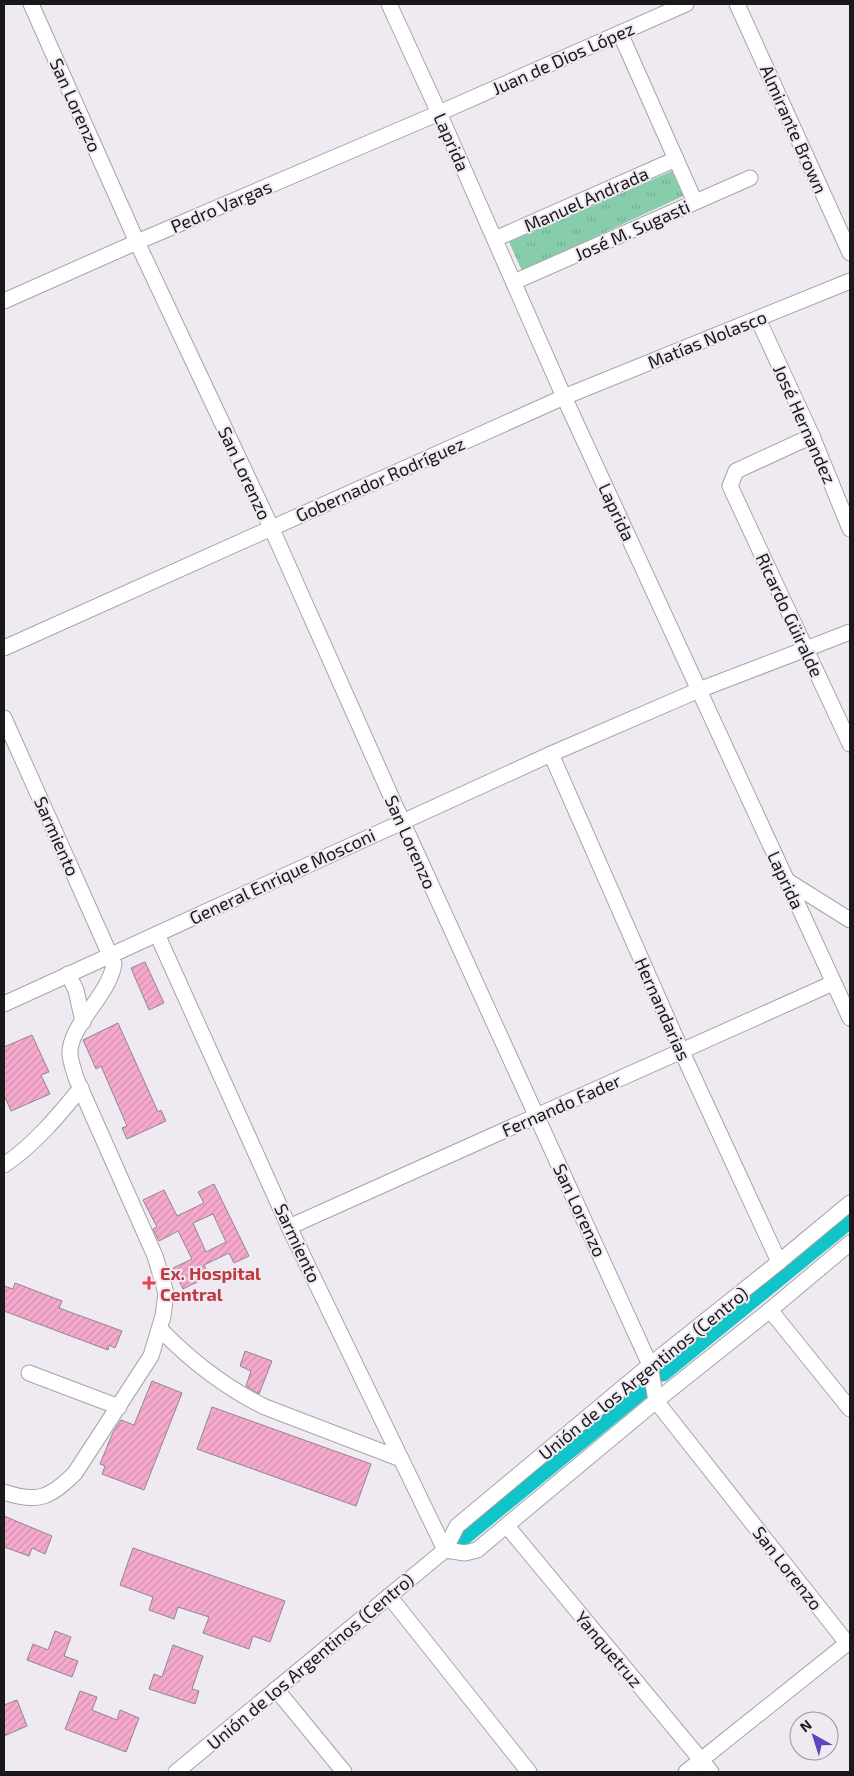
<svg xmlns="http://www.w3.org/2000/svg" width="854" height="1776" font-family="'Exo 2',sans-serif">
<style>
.park{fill:url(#park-tufts)}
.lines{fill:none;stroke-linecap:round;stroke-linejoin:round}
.canal{stroke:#10c4ca;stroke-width:15}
.building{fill:url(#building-hatch);stroke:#8f888b;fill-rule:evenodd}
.minor-casing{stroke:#a7a3a9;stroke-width:17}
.minor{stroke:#fff;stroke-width:15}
.health-dot{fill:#e0444e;stroke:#efeaf1;stroke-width:2}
.labels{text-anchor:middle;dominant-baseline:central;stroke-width:4;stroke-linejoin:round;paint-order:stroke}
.street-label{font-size:18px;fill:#19181a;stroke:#efeaf1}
.health-label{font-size:18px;font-weight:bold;fill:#be3a42;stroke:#efeaf1;text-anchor:start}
</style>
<defs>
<pattern id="park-tufts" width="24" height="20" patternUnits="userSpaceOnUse" patternTransform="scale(1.25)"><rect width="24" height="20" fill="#87cdac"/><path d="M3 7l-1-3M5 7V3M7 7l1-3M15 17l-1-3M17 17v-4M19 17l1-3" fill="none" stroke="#74af93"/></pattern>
<pattern id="building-hatch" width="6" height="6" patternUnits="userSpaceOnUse" patternTransform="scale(1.25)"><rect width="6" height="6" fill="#f6a9cd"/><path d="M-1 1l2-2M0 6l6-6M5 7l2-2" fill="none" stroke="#d291af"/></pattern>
</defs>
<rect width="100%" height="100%" fill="#efeaf1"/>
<path class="park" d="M672 171 683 196 522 271 509 242Z"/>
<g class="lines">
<g class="canal">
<path d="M663 1374 850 1221"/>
<path d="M459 1542 643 1391"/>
</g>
</g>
<g class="building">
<path d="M145 962 164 1003 149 1010 131 968Z"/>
<path d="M118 1023 158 1112 161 1110 166 1121 127 1139 122 1128 127 1126 101 1066 96 1069 83 1040Z"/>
<path d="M32 1035 49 1072 41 1075 50 1094 11 1111 4 1095V1047Z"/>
<path d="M214 1184 249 1256 234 1263 229 1253 204 1265 209 1276 183 1289 173 1268 192 1259 178 1231 159 1241 153 1229 157 1227 143 1200 164 1190 177 1216 204 1203 198 1192ZM213 1214 226 1242 206 1252 193 1223Z"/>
<path d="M15 1283 62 1301 59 1308 122 1331 115 1348 109 1345 108 1350 4 1311V1286L13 1289Z"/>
<path d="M245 1351 272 1361 259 1394 246 1386 251 1371 240 1366Z"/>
<path d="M152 1381 182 1393 144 1490 102 1474 105 1466 100 1464 113 1432 121 1420 134 1425Z"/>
<path d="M212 1407 371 1464 356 1506 197 1449Z"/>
<path d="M4 1516 52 1536 45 1554 32 1548 29 1556 4 1547Z"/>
<path d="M133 1548 285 1601 270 1642 253 1636 249 1649 203 1633 209 1617 178 1607 174 1619 149 1610 153 1597 120 1585Z"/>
<path d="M55 1631 71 1637 64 1656 78 1661 72 1677 27 1660 33 1644 48 1650Z"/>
<path d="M173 1645 203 1656 192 1689 199 1691 195 1704 149 1689 154 1674 162 1677Z"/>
<path d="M80 1691 97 1697 92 1710 117 1720 120 1710 139 1718 126 1752 65 1729Z"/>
<path d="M17 1700 27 1726 4 1736V1705Z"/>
</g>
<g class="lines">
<g class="minor-casing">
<g id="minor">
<path d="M31 4 137 242 271 527 402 821 650 1365 656 1401 847 1643"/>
<path d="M389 4 439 113 564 397 850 1018"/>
<path d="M737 4 850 253"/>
<path d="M620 33 695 202"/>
<path d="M495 239 676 159"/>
<path d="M514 282 750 178"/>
<path d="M4 301 137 242 439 113 686 4"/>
<path d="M758 319 812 436 850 529"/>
<path d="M812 436 736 471 730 486 850 744"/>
<path d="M4 648 564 397 850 281"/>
<path d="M4 718 114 964C109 996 68 1026 70 1055 71 1063 74 1071 76 1078L155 1256 166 1293 163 1316 151 1356 75 1473C51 1497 38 1504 4 1492"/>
<path d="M551 754 682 1052 779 1262"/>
<path d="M786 880 850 920"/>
<path d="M157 934 289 1227 445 1550"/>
<path d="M68 974 76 990 83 1022"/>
<path d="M4 1004 551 754 699 690 850 632"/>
<path d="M4 1165C34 1145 58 1116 81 1088"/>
<path d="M289 1227 833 983"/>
<path d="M770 1310 850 1409"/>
<path d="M160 1329C192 1362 224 1387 265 1407L401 1459"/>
<path d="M29 1373 119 1407"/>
<path d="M507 1526 711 1772"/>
<path d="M445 1550 465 1553 477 1550 656 1401 770 1310 850 1243"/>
<path d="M389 1596 529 1772"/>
<path d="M276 1689 344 1772"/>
<path d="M176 1772 445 1550 457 1526 650 1365 779 1262 850 1203"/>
<path d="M686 1772 850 1641"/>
</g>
</g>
<use href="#minor" class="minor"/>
</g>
<path class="health-dot" d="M146.5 1275.5h5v5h5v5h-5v5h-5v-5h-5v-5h5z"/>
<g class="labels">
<g class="street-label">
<text transform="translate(563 58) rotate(-24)">Juan de Dios López</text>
<text transform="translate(76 105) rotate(66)">San Lorenzo</text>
<text transform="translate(794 129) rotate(66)">Almirante Brown</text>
<text transform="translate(452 142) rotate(66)">Laprida</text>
<text transform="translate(586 199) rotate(-24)">Manuel Andrada</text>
<text transform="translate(221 206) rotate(-23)">Pedro Vargas</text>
<text transform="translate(632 230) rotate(-24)">José M. Sugasti</text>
<text transform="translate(707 339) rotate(-22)">Matías Nolasco</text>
<text transform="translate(805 424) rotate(66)">José Hernandez</text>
<text transform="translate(245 473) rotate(65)">San Lorenzo</text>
<text transform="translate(380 479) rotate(-24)">Gobernador Rodríguez</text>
<text transform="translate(617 512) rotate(65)">Laprida</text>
<text transform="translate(790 615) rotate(65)">Ricardo Güiralde</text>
<text transform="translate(57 836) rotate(66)">Sarmiento</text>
<text transform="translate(411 842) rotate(66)">San Lorenzo</text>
<text transform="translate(282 876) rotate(-25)">General Enrique Mosconi</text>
<text transform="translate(786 880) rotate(65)">Laprida</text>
<text transform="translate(663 1009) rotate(66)">Hernandarias</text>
<text transform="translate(561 1105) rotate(-24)">Fernando Fader</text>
<text transform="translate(580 1210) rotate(65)">San Lorenzo</text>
<text transform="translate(298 1243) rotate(65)">Sarmiento</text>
<text transform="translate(643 1373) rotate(-39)">Unión de los Argentinos (Centro)</text>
<text transform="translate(788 1568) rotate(52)">San Lorenzo</text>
<text transform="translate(609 1649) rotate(50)">Yanquetruz</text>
<text transform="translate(310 1661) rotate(-40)">Unión de los Argentinos (Centro)</text>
</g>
<g class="health-label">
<text x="160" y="1273">Ex. Hospital<tspan x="160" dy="21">Central</tspan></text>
</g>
</g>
<rect width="854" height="1776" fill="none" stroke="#19181a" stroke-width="10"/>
<g transform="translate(814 1736) rotate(321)"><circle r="24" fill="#efeaf1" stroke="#99969b"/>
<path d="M0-4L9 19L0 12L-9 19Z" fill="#5d45bd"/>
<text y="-8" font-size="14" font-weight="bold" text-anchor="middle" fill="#19181a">N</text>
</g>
</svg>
